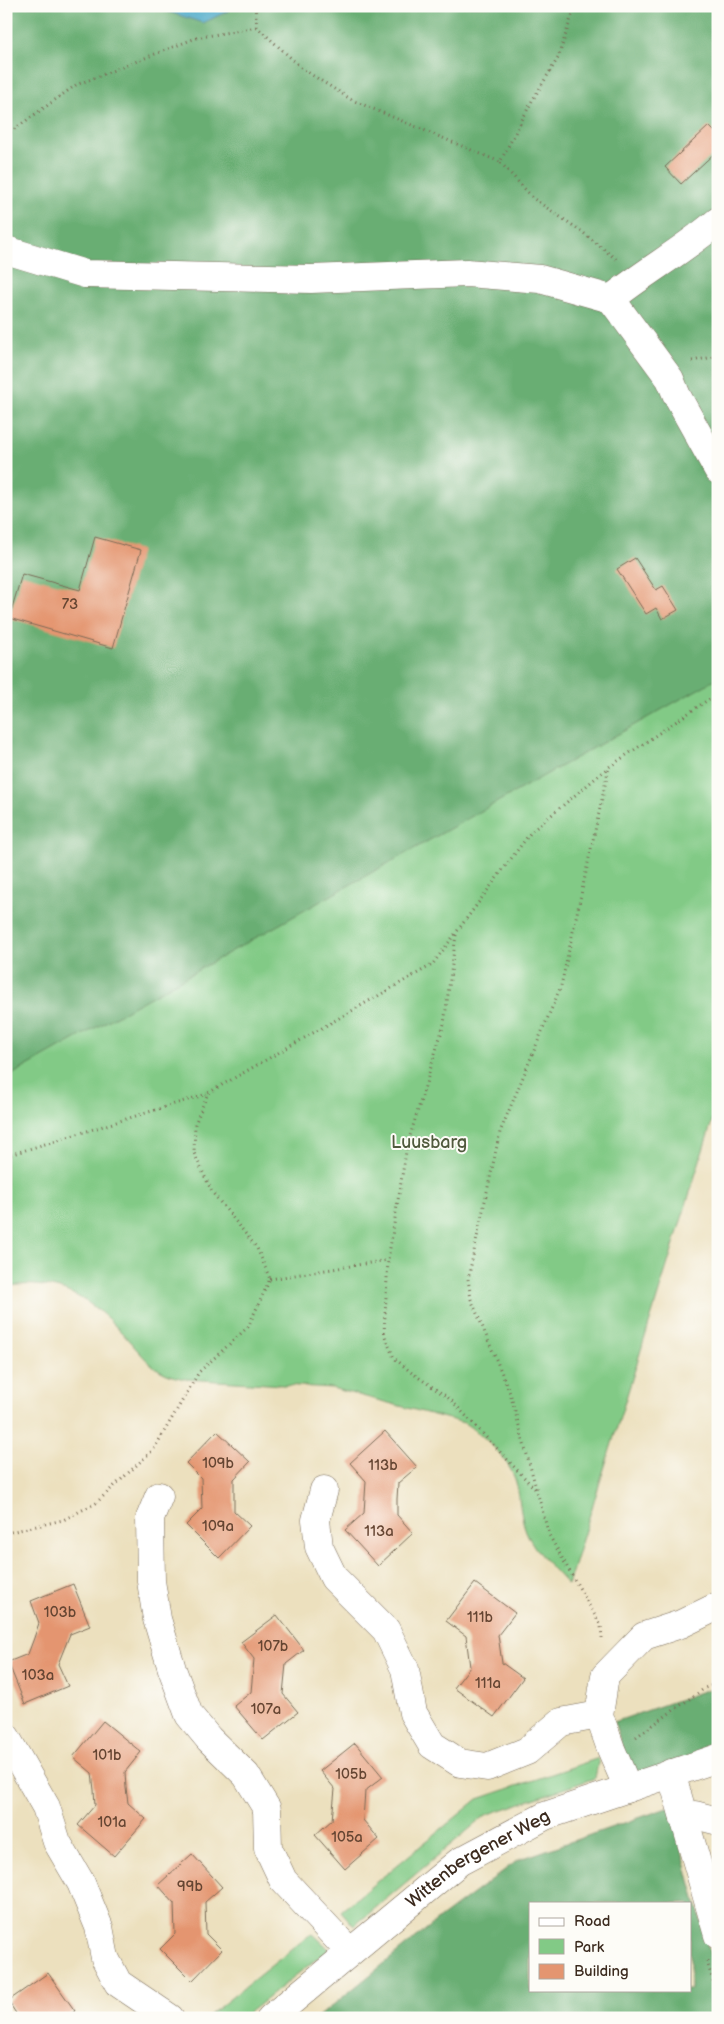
<svg xmlns="http://www.w3.org/2000/svg" width="724" height="2024" font-family="'Balsamiq Sans',sans-serif">
<style>
.green{fill:#82ca86;stroke:#5e7a52}
.forest{fill:#69ae73;stroke:#526c48;fill-rule:evenodd}
.water{fill:#49a9c8;stroke:#426a73}
.building{fill:#e49570}
.lines{fill:none;stroke-linecap:round;stroke-linejoin:round}
.minor-casing{stroke:#796a56;stroke-width:29}
.path{stroke:#796a56;stroke-width:3;stroke-dasharray:1 4;stroke-linecap:butt}
.minor{stroke:#fff;stroke-width:28}
.labels{text-anchor:middle;dominant-baseline:central;stroke-width:4;stroke-linejoin:round;paint-order:stroke}
.number-label{font-size:15px;fill:#654532}
.park-label{font-size:18px;fill:#505a3d;stroke:#fdfcf7}
.street-label{font-size:18px;fill:#3b2a1e;stroke:#fdfcf7}
</style>
<rect width="100%" height="100%" fill="#fdfcf7"/>
<filter id="ink" filterUnits="userSpaceOnUse"><feTurbulence type="fractalNoise" baseFrequency=".02" numOctaves="2"/><feDisplacementMap in="SourceGraphic" scale="10" xChannelSelector="R" yChannelSelector="G"/><feConvolveMatrix kernelMatrix="1 2 1 2 8 2 1 2 1" color-interpolation-filters="sRGB"/></filter>
<filter id="wash" filterUnits="userSpaceOnUse"><feTurbulence type="fractalNoise" baseFrequency=".0096" numOctaves="4" result="noise"/><feDisplacementMap in="SourceGraphic" scale="20" xChannelSelector="R" yChannelSelector="G"/><feGaussianBlur stdDeviation="1.12" result="paint"/><feColorMatrix in="noise" values="0 0 0 0 0 0 0 0 0 0 0 0 0 0 0 0 0 1.4 0 .05"/><feComposite in="paint" operator="in"/></filter>
<g filter="url(#wash)">
<rect width="100%" height="100%" fill="#ece0be"/>
<g class="green">
<path d="M718 677V1102L568 1585C554 1569 534 1552 526 1531 520 1516 520 1498 516 1482 509 1459 484 1435 464 1423L332 1388 185 1379C179 1377 172 1377 167 1374 152 1368 142 1355 132 1344 108 1317 82 1290 44 1286 31 1284 19 1284 6 1287V1077Z"/>
<path d="M599 1758 595 1778 486 1815 354 1926 341 1911 478 1799Z"/>
<path d="M312 1933 329 1949 242 2018H206Z"/>
</g>
<g class="forest">
<path d="M6 6H163L166 11H228V6H718V678L6 1078Z"/>
<path d="M718 1686V1748L632 1777 614 1722Z"/>
<path d="M670 1807 715 1972H718V2018H317L439 1919 518 1860ZM530 1903H690V1990H530Z"/>
</g>
<path class="water" d="M163 6H228V11L203 23 166 11Z"/>
<g id="blocks">
<g class="building">
<path d="M709 126 718 135V150L681 184 665 167Z"/>
<path d="M95 537 141 550 113 648 9 618 22 574 80 590Z"/>
<path d="M635 558 656 590 663 586 678 610 662 619 656 608 646 614 617 569Z"/>
<path d="M217 1431 250 1462 234 1479V1511L250 1526 219 1558 186 1525 202 1509 201 1478 186 1463Z"/>
<path d="M385 1431 417 1467 398 1483 397 1499V1515L413 1533 378 1566 345 1530 364 1513 366 1481 350 1463Z"/>
<path d="M475 1583 515 1613 498 1635 502 1663 523 1678 494 1717 454 1688 470 1667 466 1636 446 1621Z"/>
<path d="M73 1584 90 1626 70 1634 58 1664 68 1686 25 1704 8 1662 28 1654 34 1638 39 1623 31 1601Z"/>
<path d="M277 1615 304 1650 286 1664 283 1694 298 1712 263 1740 234 1706 251 1692 254 1659 241 1642Z"/>
<path d="M103 1721 141 1752 125 1772 126 1788 128 1803 146 1819 114 1856 78 1825 95 1805 94 1790 92 1773 73 1757Z"/>
<path d="M355 1743 383 1777 365 1791 363 1820 379 1839 345 1869 315 1835 332 1820 335 1789 320 1771Z"/>
<path d="M192 1854 222 1887 205 1902 206 1934 222 1950 192 1981 160 1949 175 1934 174 1903 158 1885Z"/>
<path d="M48 1973 75 2011 66 2018H19L8 2001Z"/>
</g>
</g>
</g>
<g filter="url(#ink)">
<use href="#blocks" fill-opacity="0" stroke="#796a56" stroke-width="1"/>
<g class="lines">
<g class="minor-casing">
<g id="minor">
<path d="M6 250 85 274 311 279 467 273 540 279 611 299 670 379 677 396 718 470"/>
<path d="M611 299C646 271 684 250 718 221"/>
<path d="M324 1490 316 1520 319 1547 334 1578 386 1630 405 1669 413 1713 432 1745 460 1763 487 1767 527 1751 561 1722 599 1715"/>
<path d="M159 1496 150 1518 151 1581 157 1619 172 1669 189 1715 209 1739 246 1775 267 1809 268 1848 283 1880 349 1951"/>
<path d="M6 1737 46 1807 57 1842 81 1883 99 1927 105 1958 118 1983 170 2018"/>
<path d="M671 1773 718 1935"/>
<path d="M628 1788 611 1749 599 1715 605 1676 644 1636 681 1624 718 1606"/>
<path d="M684 1818 695 1815 718 1821"/>
<path id="s1" d="M271 2018 459 1862 545 1816 718 1758"/>
</g>
</g>
<g class="path">
<path d="M255 6 257 27 304 70 352 100 500 162"/>
<path d="M575 6 558 58 532 101 500 162 534 199 581 231 617 260"/>
<path d="M6 135 76 85 196 38 257 27"/>
<path d="M692 361 718 356"/>
<path d="M456 935 444 1024 407 1146 388 1260 384 1334 394 1358 412 1373 450 1399 537 1491"/>
<path d="M6 1156 207 1094"/>
<path d="M270 1279 388 1260"/>
<path d="M6 1533 63 1520 96 1503 154 1449 199 1372 248 1327 270 1279 257 1248 212 1192 194 1153 195 1124 208 1093 432 965 531 832 609 767 718 693"/>
<path d="M602 1638 601 1626 549 1535 510 1393 471 1299 468 1279 500 1132 561 986 609 767"/>
<path d="M636 1737 705 1688 718 1683"/>
<path d="M707 1961 718 1999"/>
</g>
<use href="#minor" class="minor"/>
</g>
</g>
<g class="labels">
<g class="number-label">
<text x="70" y="604">73</text>
<text x="218" y="1463">109b</text>
<text x="383" y="1465">113b</text>
<text x="218" y="1526">109a</text>
<text x="379" y="1531">113a</text>
<text x="60" y="1612">103b</text>
<text x="480" y="1617">111b</text>
<text x="273" y="1646">107b</text>
<text x="38" y="1675">103a</text>
<text x="488" y="1683">111a</text>
<text x="266" y="1709">107a</text>
<text x="107" y="1755">101b</text>
<text x="351" y="1774">105b</text>
<text x="112" y="1822">101a</text>
<text x="347" y="1837">105a</text>
<text x="190" y="1886">99b</text>
</g>
<g class="park-label">
<text x="429" y="1142">Luusbarg</text>
</g>
<g class="street-label">
<text stroke="none"><textPath href="#s1" startOffset="262">Wittenbergener Weg</textPath></text>
</g>
</g>
<rect width="724" height="2024" fill="none" stroke="#fdfcf7" stroke-width="25"/>
<rect x="529" y="1902" width="162" height="90" fill="#fdfcf7" stroke="#afa8a0"/>
<rect x="539" y="1918" width="25" height="8" fill="#ffffff" stroke="#afa8a0"/>
<text x="574" y="1926" font-size="15" fill="#3b2a1e">Road</text>
<rect x="539" y="1939" width="25" height="15" fill="#82ca86" stroke="#afa8a0"/>
<text x="574" y="1952" font-size="15" fill="#3b2a1e">Park</text>
<rect x="539" y="1964" width="25" height="15" fill="#e49570" stroke="#afa8a0"/>
<text x="574" y="1976" font-size="15" fill="#3b2a1e">Building</text>
</svg>
